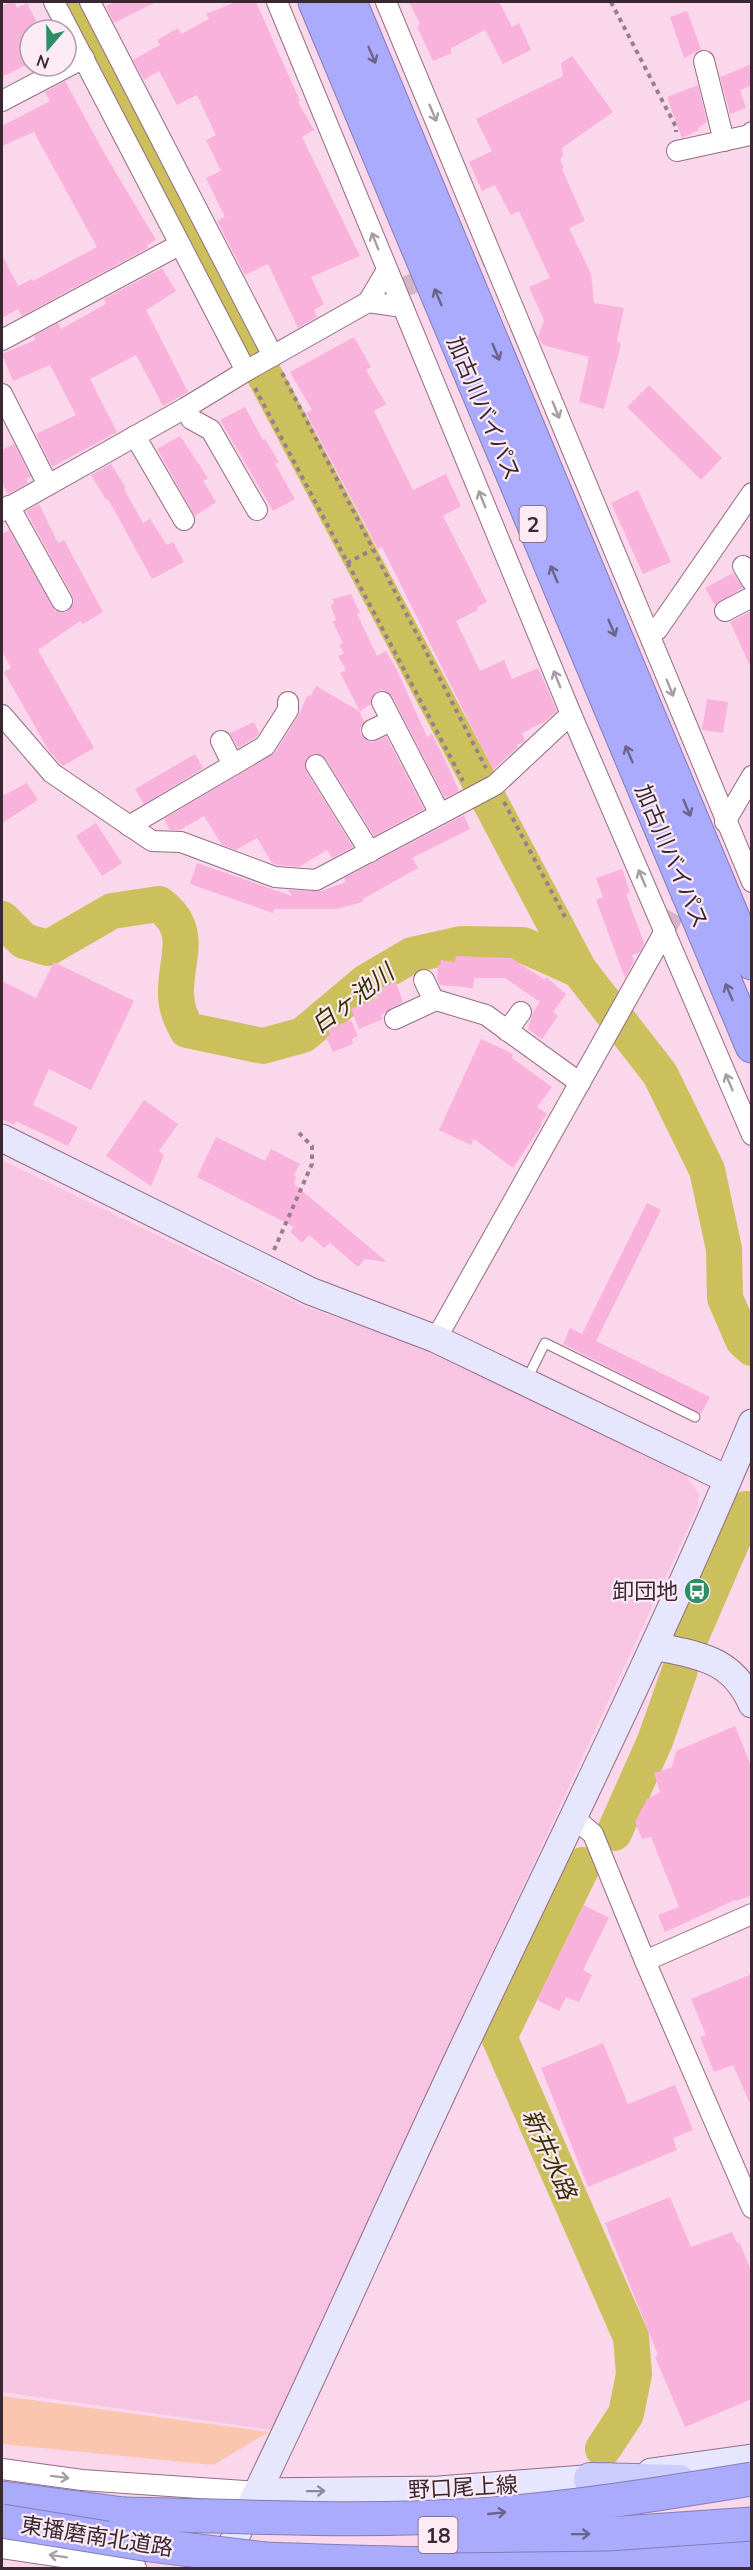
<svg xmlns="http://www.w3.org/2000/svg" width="753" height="2570" font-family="Mulish,'Noto Sans JP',sans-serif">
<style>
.built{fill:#f7c5e2}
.green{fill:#fbc6b0}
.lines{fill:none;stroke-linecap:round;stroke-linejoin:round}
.river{stroke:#cbc05b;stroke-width:36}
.building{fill:#f9b2dc}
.street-tunnel{stroke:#d4b4c6;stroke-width:20;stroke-dasharray:20 10;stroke-linecap:butt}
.lane-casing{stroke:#936c83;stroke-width:11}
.street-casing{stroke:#936c83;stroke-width:22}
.secondary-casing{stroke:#936c83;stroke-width:29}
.primary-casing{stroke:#827db6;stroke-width:34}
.highway-casing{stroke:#827db6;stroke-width:35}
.path{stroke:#997f8e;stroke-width:4;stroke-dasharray:4.5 4.5;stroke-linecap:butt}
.lane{stroke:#fff;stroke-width:9}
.street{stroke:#fff;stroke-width:20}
.secondary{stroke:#e6e6fe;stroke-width:27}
.primary{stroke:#cccdfe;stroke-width:32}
.highway{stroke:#aaabfd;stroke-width:33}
.highway-bridge-casing{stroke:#827db6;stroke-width:35;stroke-linecap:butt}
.highway-bridge{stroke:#aaabfd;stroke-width:33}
.oneway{stroke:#6c638d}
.oneway2{stroke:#a69ea3}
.oneway3{stroke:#908798}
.labels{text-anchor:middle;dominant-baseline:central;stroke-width:4.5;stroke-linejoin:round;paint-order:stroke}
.shield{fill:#fceaf4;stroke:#74626c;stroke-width:1.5}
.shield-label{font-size:21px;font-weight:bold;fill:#392832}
.street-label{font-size:22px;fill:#392832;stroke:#fceaf4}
.poi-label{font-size:22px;fill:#392832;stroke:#fceaf4;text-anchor:end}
.water-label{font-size:24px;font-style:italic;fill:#352f03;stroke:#fceaf4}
</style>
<rect width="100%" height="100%" fill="#fbd7eb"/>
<path class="built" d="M2 1160 303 1306 447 1356 684 1473 699 1494 697 1509 272 2430 2 2392Z"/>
<path class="green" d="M2 2396 269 2432 213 2465 2 2444Z"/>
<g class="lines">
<g class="river">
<path d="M71 2 248 344 579 970"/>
<path d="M2 919 24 941 48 948 112 911 159 904C195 931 175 958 176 994 176 1008 181 1018 187 1030L263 1046 303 1035 366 982 412 955 461 944 523 945 579 970 660 1074 707 1170 724 1249 725 1298 743 1340 752 1348"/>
<path d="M692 1634 746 1509"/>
<path d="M614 1833 655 1741 680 1670"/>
<path d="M583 1865 499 2037 631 2337 634 2374 626 2414 603 2449"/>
</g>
</g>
<g class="building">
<path d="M10 2H15L17 8 27 3 38 25 30 29V63L2 77V6Z"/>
<path d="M115 2H156L114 23 106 6Z"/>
<path d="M236 2H256L300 101 298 102 314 130 302 137 360 256 311 277 324 304 314 310 317 317 298 328 268 264 245 275 217 221 225 217 206 178 221 171 206 140 216 135 197 95 177 105 159 71 144 80 133 60 160 45 157 40 178 28 181 34 209 19 206 14Z"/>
<path d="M409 2H499L512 27 519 23 531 50 503 64 485 30 450 49 452 53 433 61 417 27 420 24Z"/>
<path d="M687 11 701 49 684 58 670 17Z"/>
<path d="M572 56 613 112 562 148 563 156 560 159 564 168 562 169 585 221 569 228 591 274 594 303 624 308 617 341 621 344 604 409 579 402 589 357 543 345 538 337 544 320 529 287 550 278 519 211 511 215 495 185 482 191 469 162 492 151 476 119 563 76 561 63Z"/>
<path d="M752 64V85L740 90 746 108 730 114 720 77Z"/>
<path d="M65 81 103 151 156 240 147 245 148 248 22 316 18 309 2 318V255L18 286 32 279 33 281 97 247 34 132 2 146V126L50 101 45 92Z"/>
<path d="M698 85 707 122 698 128 699 130 682 138 667 97Z"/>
<path d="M162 268 176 291 146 310 188 392 163 406 136 355 90 379 117 432 52 467 36 434 76 415 50 365 13 381 2 354 35 340 34 336 58 323 61 329 106 304 104 299Z"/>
<path d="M354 337 371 367 366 370 386 404 374 411 413 490 446 474 461 506 443 516 487 602 477 607 478 610 456 621 480 671 504 660 512 679 538 668 557 711 544 722 522 733 525 741 517 745 518 747 493 770 382 547 378 549 306 413 312 410 290 372Z"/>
<path d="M649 385 722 458 701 480 627 407Z"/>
<path d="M245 407 263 440 265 439 279 462 275 464 295 499 273 511 220 420Z"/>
<path d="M180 436 208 478 203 481 216 502 195 516 157 449Z"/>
<path d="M14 444 31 477 26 479 28 483 8 494 2 482V450Z"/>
<path d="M111 464 126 488 124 489 143 523 150 519 167 545 173 542 184 562 152 579 108 499 106 500 91 475Z"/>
<path d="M638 490 671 562 643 574 611 503Z"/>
<path d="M39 504 58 543 64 540 103 612 83 624 80 621 38 650 94 748 63 766 49 751 4 672 11 668 2 651V534L9 530 55 611 67 612 74 602 72 595 26 511Z"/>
<path d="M733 573 743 588 715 605 705 588Z"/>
<path d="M351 594 360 613 357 614 377 656 386 651 398 672 427 737 432 734 448 766 459 791 445 798 392 696 383 690 377 691 372 696 371 704 360 711 340 673 346 670 338 656 344 653 339 645 343 643 333 622 336 620 331 606 334 603 332 599Z"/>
<path d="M752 611V670L730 622Z"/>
<path d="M316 686 359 711 364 721 360 728 361 735 365 739 372 742 386 736 424 809 374 836 326 759 315 753 306 759V771L353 847 332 858 327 850 299 867 278 865 272 863 257 838 236 850 222 845 204 816 180 830H170L164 819 275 753 298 716 308 695 310 697Z"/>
<path d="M707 699 728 702 723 733 702 730Z"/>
<path d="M254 722 259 733 256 737 238 748 230 733Z"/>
<path d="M195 754 203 768 144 804 135 789Z"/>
<path d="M27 783 38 800 2 823V796Z"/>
<path d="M464 815 470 829 412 858 418 868 363 899V902L337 909H274L273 913 190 884 197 863 292 896 288 890 321 891 346 882 344 878Z"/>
<path d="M96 823 122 863 102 876 76 836Z"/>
<path d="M622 869 630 892 626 894 644 943 640 952 632 955 634 961 625 978 596 900 603 897 596 878Z"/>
<path d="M456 956 511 958 545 980 546 977 566 994 553 1012 558 1016 542 1039 528 1029 533 1012 540 1002 505 978H474L473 988 440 985 437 979 438 965H440L441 960 455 962Z"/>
<path d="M54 962 134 1001 91 1090 49 1069 33 1105 78 1127 68 1146 16 1121 14 1125 2 1119V981L36 998Z"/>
<path d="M396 982 403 1002 381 1015 383 1019 359 1029 351 1009 378 998 375 990Z"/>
<path d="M351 1020 358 1036 352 1039 353 1044 333 1052 326 1037 330 1035 328 1029Z"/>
<path d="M481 1039 513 1054 512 1058 552 1087 537 1107 547 1114 540 1124 542 1125 513 1168 474 1139 471 1145 439 1130Z"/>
<path d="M144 1100 178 1124 159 1151 164 1155 151 1186 106 1156Z"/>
<path d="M216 1137 265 1161 271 1149 300 1164 294 1175 296 1178 294 1184 387 1262 365 1259 358 1267 330 1243 324 1248 309 1235 302 1243 290 1232 294 1227 197 1177Z"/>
<path d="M647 1203 661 1210 596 1341 710 1397 701 1414 563 1344 570 1328 582 1334Z"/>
<path d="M735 1726 752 1768V1895L736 1901 735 1900 665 1932 658 1915 679 1907 651 1837 642 1839 635 1822 647 1799 660 1792 654 1773 672 1767 676 1751Z"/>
<path d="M584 1905 609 1918 583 1970 592 1975 579 2002 566 1997 559 2011 537 2000Z"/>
<path d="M752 1974V2108L733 2065 714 2072 700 2037 706 2035 691 1999Z"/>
<path d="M603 2043 628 2104 675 2085 693 2130 673 2138 677 2150 588 2187 541 2068Z"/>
<path d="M670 2197 691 2247 732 2232 737 2243 739 2242 752 2272V2399L685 2427 655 2357 658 2355 605 2223Z"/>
</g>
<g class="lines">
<g class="street-tunnel">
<path d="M396 290 492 253"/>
<path d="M665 931 689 887"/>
</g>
<g class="lane-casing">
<path id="lane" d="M527 1379 545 1343 695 1417"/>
</g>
<g class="street-casing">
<g id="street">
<path d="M54 2 246 371"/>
<path d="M90 2 273 356"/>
<path d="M277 2 571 714 752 1135"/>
<path d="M386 2 752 882"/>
<path d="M704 61 724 141"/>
<path d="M2 101 84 58"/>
<path d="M677 151 750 135 752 132"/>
<path d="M387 270 368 302 403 307"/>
<path d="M2 340 179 245"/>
<path d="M2 394 48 485"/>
<path d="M187 407 191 419 211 430 257 510"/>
<path d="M135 436 184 520"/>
<path d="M9 506 62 601"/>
<path d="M2 511 187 407 246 371 368 302"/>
<path d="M743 566 752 581"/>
<path d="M725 611 752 597"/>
<path d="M657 630 752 493"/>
<path d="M382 702 440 814"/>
<path d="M2 715 52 773 152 841 181 842 275 877 316 880 495 785 571 714"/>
<path d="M372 730 391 721"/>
<path d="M221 741 233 765"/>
<path d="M316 765 370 852"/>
<path d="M725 822 752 776"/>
<path d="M129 826 265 746 288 710V702"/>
<path d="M424 980 434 1001"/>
<path d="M395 1019 436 1000 486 1015 580 1083"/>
<path d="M507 1031 521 1012"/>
<path d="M436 1339 665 931"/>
<path d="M574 1818 593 1834 645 1961 752 2208"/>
<path d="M645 1961 752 1914"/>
<path d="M2 2469 82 2480 258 2492"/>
<path d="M2 2548 136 2568"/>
</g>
</g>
<g class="secondary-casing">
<g id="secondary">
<path d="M2 1138 310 1291 436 1339 727 1479"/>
<path d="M655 1646C699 1656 732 1658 752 1704"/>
<path d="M651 2472 752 2458"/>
<path d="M258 2492 439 2490 610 2477"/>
<path d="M220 2568C304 2400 379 2227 459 2057 559 1846 662 1638 752 1423"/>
</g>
</g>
<g class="primary-casing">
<path id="primary" d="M590 2479 679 2481"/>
</g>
<g class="highway-casing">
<g id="highway">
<path d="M315 2 752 1046"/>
<path d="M350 2 752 963"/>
<path d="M2 2498 124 2514"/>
<path d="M265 2559C426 2565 590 2570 752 2553"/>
</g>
</g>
<g class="path">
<path d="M611 2 676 127V132"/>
<path d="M282 373 486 768"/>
<path d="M255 388 463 781"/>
<path d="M347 563 372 550"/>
<path d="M504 802 565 917"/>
<path d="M274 1250 312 1164V1146L299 1133"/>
</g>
<use href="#lane" class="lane"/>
<use href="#street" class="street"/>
<use href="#secondary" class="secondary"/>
<use href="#primary" class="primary"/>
<use href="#highway" class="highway"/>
<g class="highway-bridge-casing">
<g id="highway-bridge">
<path d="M124 2514C241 2516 359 2523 476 2515 568 2509 660 2494 752 2479"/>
<path d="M2 2521 150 2545 265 2559"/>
<path d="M449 2536 608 2534 752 2524"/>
</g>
</g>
<use href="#highway-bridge" class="highway-bridge"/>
</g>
<defs><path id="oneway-shaft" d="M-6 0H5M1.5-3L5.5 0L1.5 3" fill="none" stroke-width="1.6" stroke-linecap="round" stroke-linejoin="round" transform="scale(1.5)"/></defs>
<g class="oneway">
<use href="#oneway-shaft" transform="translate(372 55) rotate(67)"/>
<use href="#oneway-shaft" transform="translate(438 297) rotate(-113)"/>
<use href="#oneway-shaft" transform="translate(496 352) rotate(67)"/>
<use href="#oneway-shaft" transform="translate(554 574) rotate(-113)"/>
<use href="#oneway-shaft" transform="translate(612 628) rotate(67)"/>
<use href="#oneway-shaft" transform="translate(629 754) rotate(-113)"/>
<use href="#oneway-shaft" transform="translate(687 808) rotate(67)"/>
<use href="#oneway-shaft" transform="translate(729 992) rotate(-113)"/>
<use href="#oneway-shaft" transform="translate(497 2513) rotate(-6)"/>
<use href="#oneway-shaft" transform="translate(581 2534) rotate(-1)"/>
</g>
<g class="oneway2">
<use href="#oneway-shaft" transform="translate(433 113) rotate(67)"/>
<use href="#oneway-shaft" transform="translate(375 241) rotate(-112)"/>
<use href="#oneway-shaft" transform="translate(556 410) rotate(68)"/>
<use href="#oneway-shaft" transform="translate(482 499) rotate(-112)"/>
<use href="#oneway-shaft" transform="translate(557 679) rotate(-112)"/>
<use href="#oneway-shaft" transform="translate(670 688) rotate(68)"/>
<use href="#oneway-shaft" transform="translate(642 878) rotate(-113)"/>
<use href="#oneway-shaft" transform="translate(729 1082) rotate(-113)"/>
<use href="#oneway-shaft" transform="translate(60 2477) rotate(7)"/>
<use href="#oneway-shaft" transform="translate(58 2556) rotate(-171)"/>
</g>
<use class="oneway3" href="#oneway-shaft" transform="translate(316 2491) rotate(-1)"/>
<defs>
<g id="bus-disc" transform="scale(1.35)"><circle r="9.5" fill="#2d8e67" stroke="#fceaf4"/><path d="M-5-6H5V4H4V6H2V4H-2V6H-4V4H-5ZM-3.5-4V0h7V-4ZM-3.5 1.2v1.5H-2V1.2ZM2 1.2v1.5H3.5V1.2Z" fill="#fff"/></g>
</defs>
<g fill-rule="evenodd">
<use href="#bus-disc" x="697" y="1591"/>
</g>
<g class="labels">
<g class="shield">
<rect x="519.5" y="506" width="27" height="36" rx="4.5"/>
<rect x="418.5" y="2517" width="39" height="36" rx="4.5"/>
</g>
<g class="shield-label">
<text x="533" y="524">2</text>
<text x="438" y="2535">18</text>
</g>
<g class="street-label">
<text transform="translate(484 408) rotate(67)">加古川バイパス</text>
<text transform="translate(672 856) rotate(67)">加古川バイパス</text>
<text transform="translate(463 2487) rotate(-3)">野口尾上線</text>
<text transform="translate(97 2536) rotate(9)">東播磨南北道路</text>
</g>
<g class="poi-label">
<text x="678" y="1591">卸団地</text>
</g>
<g class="water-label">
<text transform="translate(352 998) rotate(-37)">白ヶ池川</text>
<text transform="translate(550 2154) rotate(66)">新井水路</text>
</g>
</g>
<rect width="753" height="2570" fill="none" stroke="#392832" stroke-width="6"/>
<g transform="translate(48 48) rotate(200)"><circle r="28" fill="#fceaf4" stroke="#ae9ca6" stroke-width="1.5"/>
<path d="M0-4.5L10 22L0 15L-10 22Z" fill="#2d8e67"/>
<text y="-9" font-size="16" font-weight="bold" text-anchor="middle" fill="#392832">N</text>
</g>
</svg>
